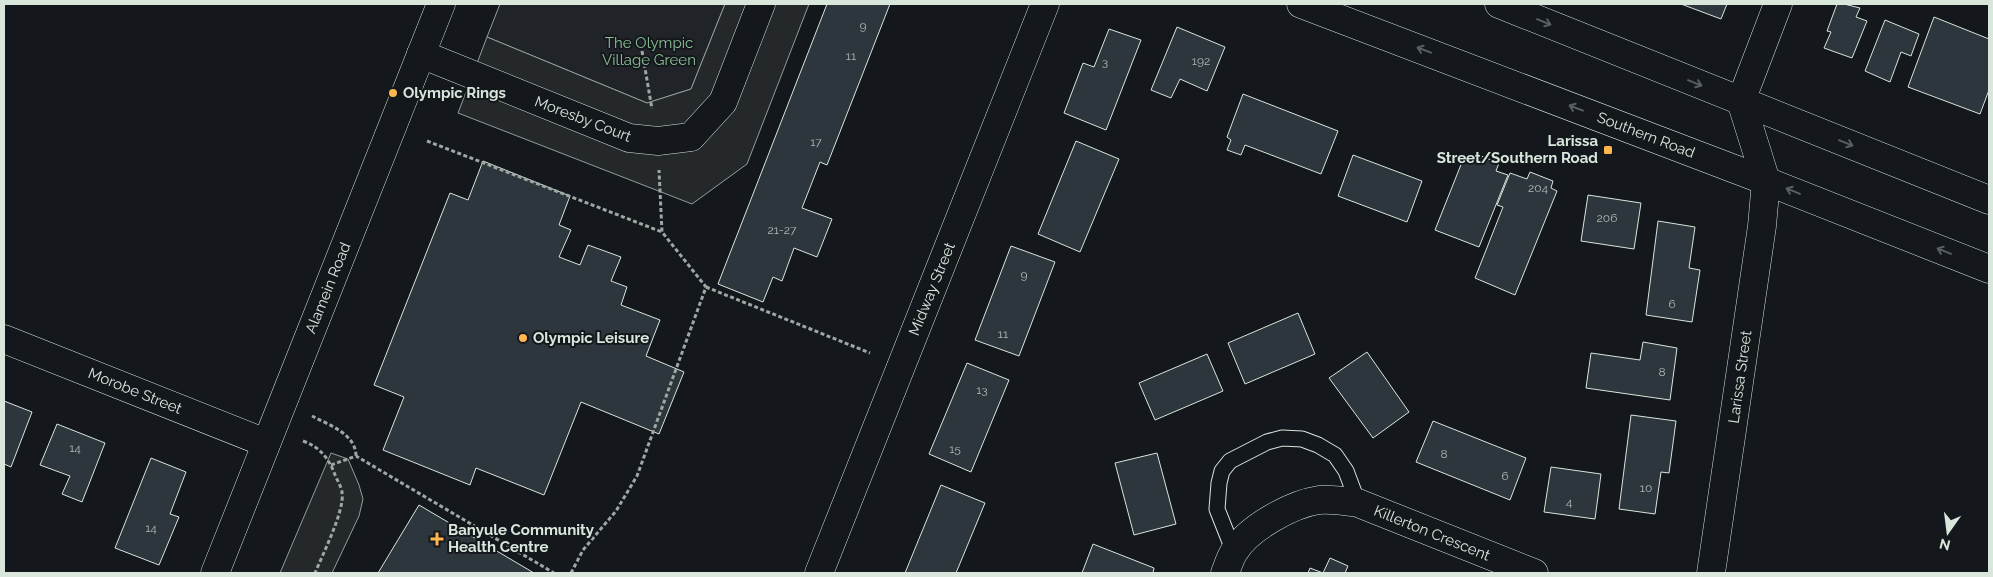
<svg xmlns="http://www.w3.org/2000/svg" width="1993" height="577" font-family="Raleway,sans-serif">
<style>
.green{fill:#202428;stroke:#939e99}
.parking{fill:#24282b;stroke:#939e99}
.building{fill:#2c363c;stroke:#d8e6dc}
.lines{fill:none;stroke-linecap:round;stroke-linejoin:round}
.service-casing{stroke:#d8e6dc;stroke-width:17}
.minor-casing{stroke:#d8e6dc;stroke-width:29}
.primary-casing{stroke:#d8e6dc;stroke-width:29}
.path{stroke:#9da8a2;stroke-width:3;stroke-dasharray:4 2.5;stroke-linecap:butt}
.service{stroke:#14181c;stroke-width:15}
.minor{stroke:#14181c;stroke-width:28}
.primary{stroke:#14181c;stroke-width:28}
.oneway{stroke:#59605f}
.poi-dot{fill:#ffb74d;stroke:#14181c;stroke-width:2}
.labels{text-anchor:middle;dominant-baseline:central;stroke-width:4;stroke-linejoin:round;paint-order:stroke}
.number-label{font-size:12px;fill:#adbab4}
.park-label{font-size:15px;fill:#8ac095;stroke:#14181c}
.poi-label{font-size:15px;font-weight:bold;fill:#d8e6dc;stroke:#14181c;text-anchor:start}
.street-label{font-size:15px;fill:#d8e6dc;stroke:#14181c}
</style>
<rect width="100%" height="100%" fill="#14181c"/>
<path class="green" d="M500 4H725L691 89 647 103 487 37Z"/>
<g class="parking">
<path d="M725 4H809L747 164 692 204 458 113 487 37 647 103 691 89Z"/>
<path d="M331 453 348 459 359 485 363 499 359 516 332 573H280Z"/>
</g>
<g class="building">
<path d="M827 4H890L827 165 820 162 802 208 832 219 817 257 794 248 782 281 773 277 763 302 718 284Z"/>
<path d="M1681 4H1727L1721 19Z"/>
<path d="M1837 4H1844L1860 8 1856 17 1867 21 1852 58 1824 48 1831 32 1827 31Z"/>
<path d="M1934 17 1989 39V90L1980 114 1908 87Z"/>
<path d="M1885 20 1919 34 1911 56 1901 52 1890 82 1865 71Z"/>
<path d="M1177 27 1225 47 1207 91 1180 79 1171 98 1151 90Z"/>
<path d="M1109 29 1141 40 1106 130 1064 113 1083 63 1094 67Z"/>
<path d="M1243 94 1338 131 1321 174 1245 145 1241 155 1227 150 1231 140 1227 137Z"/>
<path d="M1076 141 1119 159 1080 252 1038 234Z"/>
<path d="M1476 154 1499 163 1496 171 1508 175 1479 247 1435 230 1464 157 1474 161Z"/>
<path d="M1353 155 1422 181 1407 222 1338 196Z"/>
<path d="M483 161 570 196 559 225 571 230 559 257 580 265 588 245 621 257 611 281 627 287 621 305 660 320 646 356 684 372 659 434 581 402 544 495 476 468 470 485 383 450 404 397 374 385 450 193 468 200Z"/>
<path d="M1530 172 1553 181 1551 188 1557 191 1515 295 1475 278 1503 207 1497 205 1510 173 1527 179Z"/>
<path d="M1588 195 1641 203 1634 249 1581 241Z"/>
<path d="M1658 221 1695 227 1689 268 1700 270 1692 322 1646 315Z"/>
<path d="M1011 246 1055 262 1019 356 975 340Z"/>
<path d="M1298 313 1315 354 1245 384 1228 343Z"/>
<path d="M1643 342 1677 348 1670 400 1586 388 1591 353 1640 360Z"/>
<path d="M1367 352 1409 412 1373 438 1329 378Z"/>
<path d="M1207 354 1223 391 1155 420 1139 383Z"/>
<path d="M967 363 1009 380 971 472 929 454Z"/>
<path d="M4 401 32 412 11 467 4 464Z"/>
<path d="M1631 415 1676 421 1669 473 1661 472 1655 514 1619 509Z"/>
<path d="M1433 421 1526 458 1510 500 1416 462Z"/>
<path d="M57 424 105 443 82 502 62 494 70 476 40 465Z"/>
<path d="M1157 453 1176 524 1134 535 1115 463Z"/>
<path d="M151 458 186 472 170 514 179 517 159 565 115 548Z"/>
<path d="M1551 467 1601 474 1595 519 1544 512Z"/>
<path d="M941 485 985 503 956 573H905Z"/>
<path d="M419 505 534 573H378Z"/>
<path d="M1093 544 1154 568 1153 573H1082Z"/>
<path d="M1330 558 1348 566 1345 573H1308L1310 568 1323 573Z"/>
</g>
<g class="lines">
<g class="service-casing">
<path id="service" d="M1234 552 1217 509 1219 483 1222 471 1230 461 1267 442 1282 438 1302 439 1318 445 1335 455 1346 471 1358 503"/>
</g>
<g class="minor-casing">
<g id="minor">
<path d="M421 54 629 138 658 141 691 137 723 102 761 4"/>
<path d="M4 339 266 443"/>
<path d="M215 573 441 4"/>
<path d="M819 573 1045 4"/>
<path d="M1225 573C1228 566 1230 558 1234 552 1248 528 1292 504 1319 500 1332 499 1345 501 1358 503L1534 573"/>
<path d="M1711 573 1762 226 1766 181 1741 101 1778 4"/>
</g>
</g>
<g class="primary-casing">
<g id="primary">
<path d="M1301 4 1766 181 1989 269"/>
<path d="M1499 4 1989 200"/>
</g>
</g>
<g class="path">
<path d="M642 51 652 109"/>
<path d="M427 141 662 232"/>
<path d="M706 287 870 353"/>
<path d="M312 416C329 425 356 434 356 456"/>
<path d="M303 441C319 447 327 456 334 472 336 479 342 487 342 493 345 510 322 556 315 573"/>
<path d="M331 465 356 456 554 573"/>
<path d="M571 573 583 550 616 511 637 476 706 287 662 232 659 170"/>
</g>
<use href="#service" class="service"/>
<use href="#minor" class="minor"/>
<use href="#primary" class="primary"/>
</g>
<defs><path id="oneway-shaft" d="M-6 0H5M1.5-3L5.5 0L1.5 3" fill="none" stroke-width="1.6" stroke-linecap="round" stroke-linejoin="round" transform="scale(1.25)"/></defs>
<g class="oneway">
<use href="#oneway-shaft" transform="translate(1544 22) rotate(22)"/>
<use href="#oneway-shaft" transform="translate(1424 50) rotate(-159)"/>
<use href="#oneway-shaft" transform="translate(1695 83) rotate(22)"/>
<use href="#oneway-shaft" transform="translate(1576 108) rotate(-159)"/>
<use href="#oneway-shaft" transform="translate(1846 143) rotate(22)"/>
<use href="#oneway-shaft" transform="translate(1793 191) rotate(-158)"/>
<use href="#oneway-shaft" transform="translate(1944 251) rotate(-158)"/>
</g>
<g class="poi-dot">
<circle cx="393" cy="93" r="5"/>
<rect x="1603" y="145" width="10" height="10" rx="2.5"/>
<circle cx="523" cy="338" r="5"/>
<path d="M434.5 531.5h5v5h5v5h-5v5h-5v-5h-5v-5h5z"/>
</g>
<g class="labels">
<g class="number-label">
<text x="863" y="26">9</text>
<text x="851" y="56">11</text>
<text x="1201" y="61">192</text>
<text x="1105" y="62">3</text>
<text x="816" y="142">17</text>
<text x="1538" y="188">204</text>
<text x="1607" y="218">206</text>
<text x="782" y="230">21-27</text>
<text x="1024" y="275">9</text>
<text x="1672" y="304">6</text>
<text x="1003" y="334">11</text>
<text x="1662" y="372">8</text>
<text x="982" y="390">13</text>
<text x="75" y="448">14</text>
<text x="955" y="449">15</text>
<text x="1444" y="454">8</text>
<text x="1505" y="476">6</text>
<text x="1646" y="488">10</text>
<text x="1569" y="502">4</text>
<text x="151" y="528">14</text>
</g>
<g class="park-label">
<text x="649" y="43">The Olympic<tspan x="649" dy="17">Village Green</tspan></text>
</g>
<g class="poi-label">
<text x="403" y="93">Olympic Rings</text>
<text x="1598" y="141" text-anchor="end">Larissa<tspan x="1598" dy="17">Street/Southern Road</tspan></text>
<text x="533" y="338">Olympic Leisure</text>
<text x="448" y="530">Banyule Community<tspan x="448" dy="17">Health Centre</tspan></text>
</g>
<g class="street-label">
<text transform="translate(583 119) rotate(21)">Moresby Court</text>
<text transform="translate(1646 135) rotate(21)">Southern Road</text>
<text transform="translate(328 288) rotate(-68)">Alamein Road</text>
<text transform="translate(932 289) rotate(-68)">Midway Street</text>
<text transform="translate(1740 377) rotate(-82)">Larissa Street</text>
<text transform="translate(135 391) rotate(22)">Morobe Street</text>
<text transform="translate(1432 533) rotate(22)">Killerton Crescent</text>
</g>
</g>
<rect width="1993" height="577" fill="none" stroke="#d8e6dc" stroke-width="10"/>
<g transform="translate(1948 532) rotate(194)" stroke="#14181c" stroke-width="4" paint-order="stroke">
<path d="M0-4L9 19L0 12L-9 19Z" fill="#d8e6dc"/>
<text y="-8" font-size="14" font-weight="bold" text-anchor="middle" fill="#d8e6dc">N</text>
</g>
</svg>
